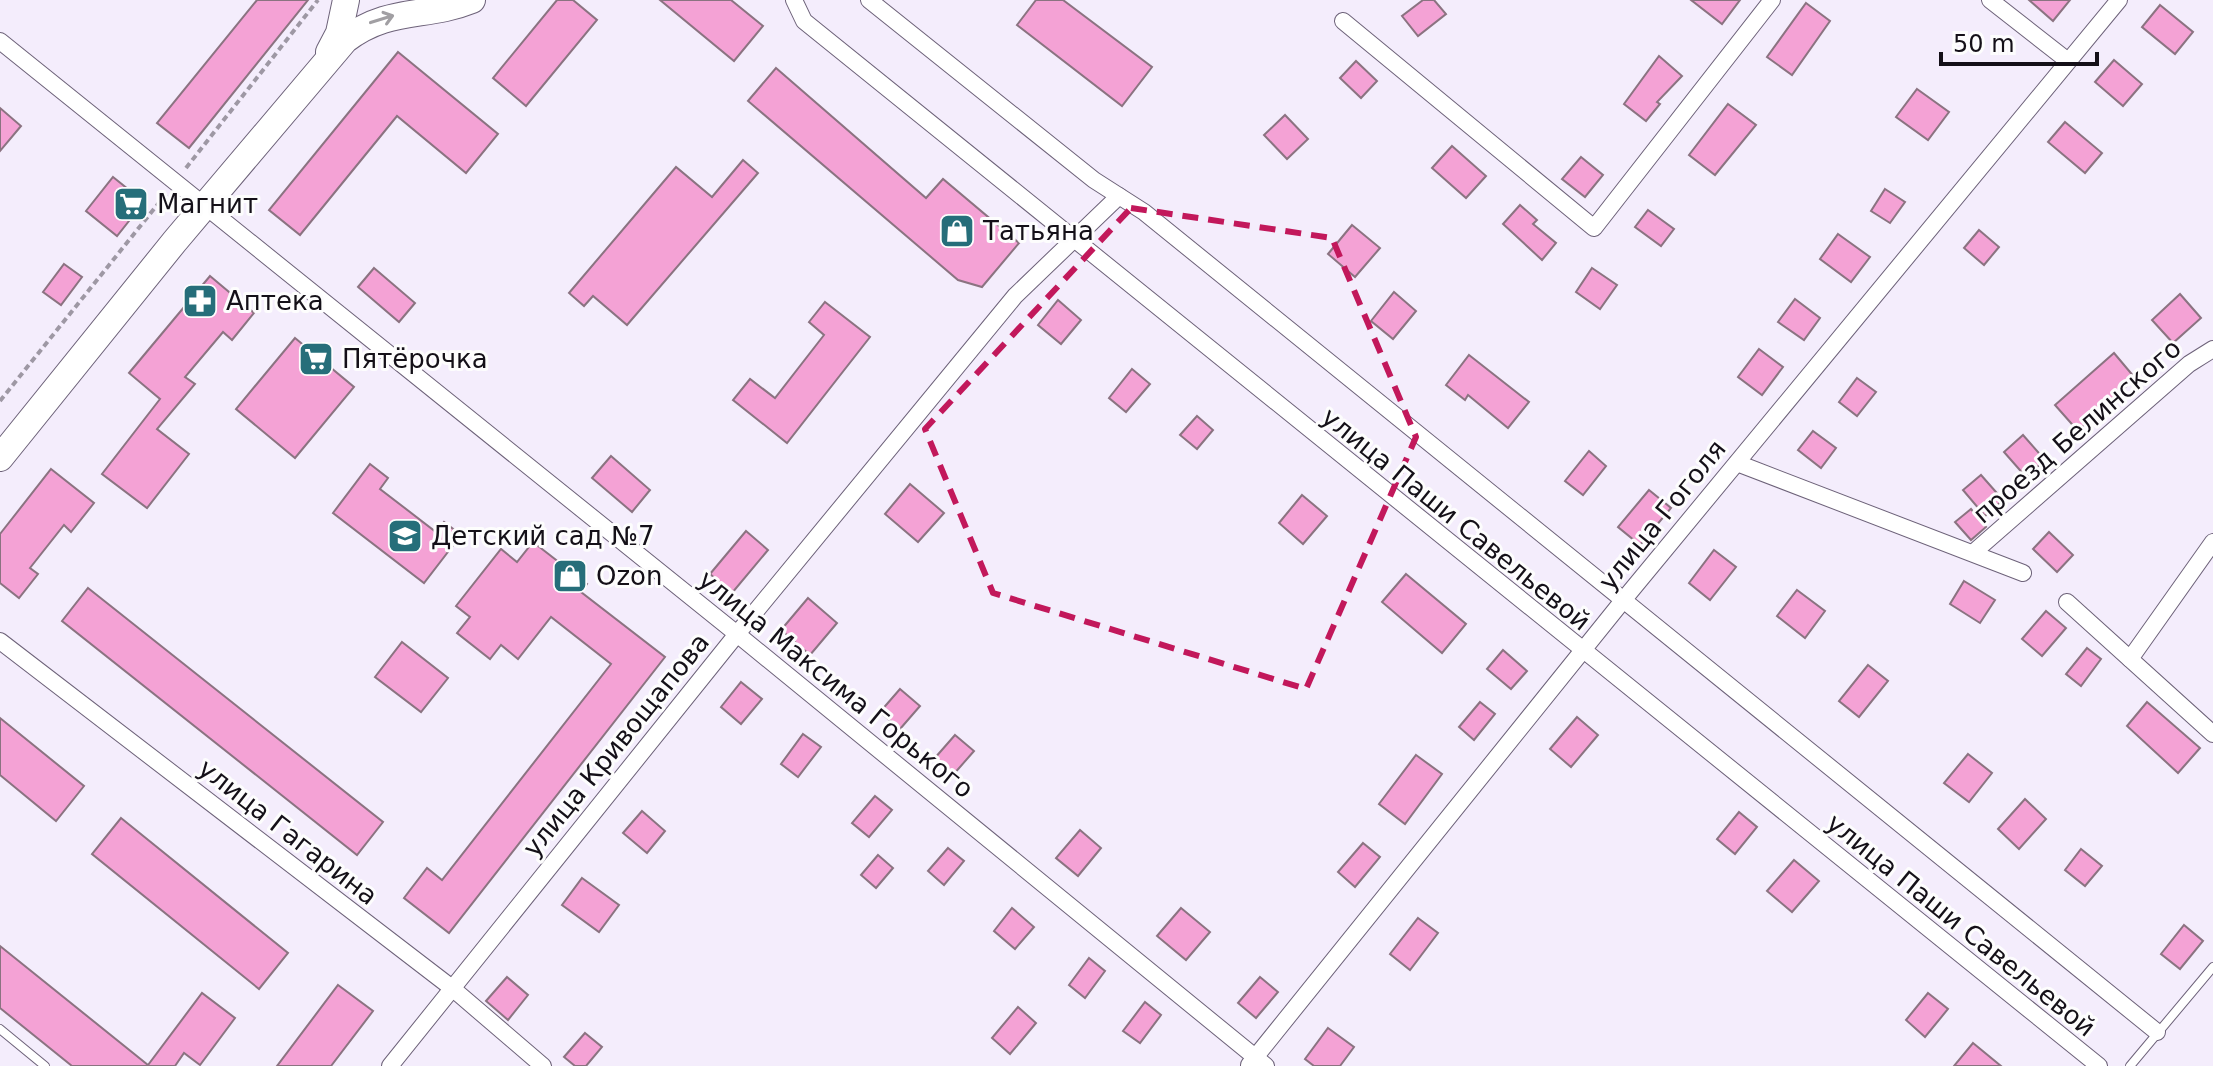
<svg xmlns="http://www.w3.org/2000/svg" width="2213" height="1066" font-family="'DejaVu Sans',sans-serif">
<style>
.building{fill:#f4a2d5;stroke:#8b7381;stroke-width:2}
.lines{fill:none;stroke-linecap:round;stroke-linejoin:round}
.lane-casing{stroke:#6d6279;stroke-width:10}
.street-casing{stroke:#6d6279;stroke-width:18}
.primary-casing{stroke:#6d6279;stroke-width:28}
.path{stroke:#9e98a4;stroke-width:4;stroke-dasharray:6 4;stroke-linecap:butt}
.lane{stroke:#fff;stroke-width:8}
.street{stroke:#fff;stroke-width:16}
.primary{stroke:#fff;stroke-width:26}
.oneway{stroke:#a19fa3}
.marked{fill:none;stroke:#c2185b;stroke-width:6;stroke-dasharray:16 10;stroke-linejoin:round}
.labels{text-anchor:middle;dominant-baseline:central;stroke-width:6;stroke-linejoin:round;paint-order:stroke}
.poi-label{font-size:26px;fill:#141018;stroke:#fdfdfd;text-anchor:start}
.street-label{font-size:26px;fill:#141018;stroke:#fdfdfd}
</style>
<rect width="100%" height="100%" fill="#f4edfc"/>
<g class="building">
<path d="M257 0H308L189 148 157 123Z"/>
<path d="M557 0H573L597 20 526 106 493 78Z"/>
<path d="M660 0H731L763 26 734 61Z"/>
<path d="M1036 0H1063L1152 67 1122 106 1017 25Z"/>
<path d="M1423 0H1434L1446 14 1418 36 1402 16Z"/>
<path d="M1691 0H1740L1722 24Z"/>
<path d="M2029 0H2070L2053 21Z"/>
<path d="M1806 3 1830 21 1792 75 1767 57Z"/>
<path d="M2160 5 2193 32 2175 54 2142 27Z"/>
<path d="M398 52 498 134 466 173 397 116 300 235 269 210Z"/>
<path d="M1659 56 1682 76 1657 102 1660 104 1646 121 1624 104Z"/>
<path d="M2114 60 2142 84 2123 106 2095 82Z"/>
<path d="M1356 61 1377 81 1361 98 1340 78Z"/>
<path d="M776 68 926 198 943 179 1019 243 982 287 958 280 748 101Z"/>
<path d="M1917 89 1949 112 1928 140 1896 117Z"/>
<path d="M1728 104 1756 125 1715 175 1689 155Z"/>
<path d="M0 108 21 126 0 151Z"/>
<path d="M1285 115 1308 139 1287 159 1264 135Z"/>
<path d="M2065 122 2102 153 2085 173 2048 142Z"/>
<path d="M1452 146 1486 176 1466 198 1432 168Z"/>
<path d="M1581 157 1603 175 1585 197 1562 179Z"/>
<path d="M743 160 758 173 627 325 593 296 584 306 569 293 676 167 712 197Z"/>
<path d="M113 177 144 202 117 236 86 211Z"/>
<path d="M1885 189 1905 202 1890 223 1871 211Z"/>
<path d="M1520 205 1537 220 1533 224 1556 243 1542 260 1503 224Z"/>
<path d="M1648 210 1674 229 1661 246 1635 227Z"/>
<path d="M1352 225 1380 248 1355 277 1328 254Z"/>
<path d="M1979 230 1999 247 1984 265 1964 248Z"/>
<path d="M1838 234 1870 257 1851 282 1820 259Z"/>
<path d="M64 264 82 277 61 305 43 292Z"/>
<path d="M374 268 415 303 399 322 358 287Z"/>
<path d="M1592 268 1617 285 1600 309 1576 292Z"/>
<path d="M210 276 254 313 232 340 223 332 185 377 195 384 157 429 189 454 147 508 102 474 160 399 129 373Z"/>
<path d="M1394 292 1416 311 1393 339 1371 321Z"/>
<path d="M2180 294 2201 318 2173 343 2152 320Z"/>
<path d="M1795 299 1820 318 1804 340 1778 322Z"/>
<path d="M1058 300 1081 320 1061 344 1038 325Z"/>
<path d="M825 302 870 337 787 443 733 400 750 379 775 398 824 335 809 322Z"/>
<path d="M295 338 354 387 295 458 236 409Z"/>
<path d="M1759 349 1783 367 1762 395 1738 377Z"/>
<path d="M2114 353 2135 378 2078 431 2055 405Z"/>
<path d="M1469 355 1529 402 1508 428 1468 395 1465 400 1446 385Z"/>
<path d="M1132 369 1150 384 1126 412 1109 398Z"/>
<path d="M1857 378 1876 392 1857 416 1839 402Z"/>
<path d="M1197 416 1213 430 1197 449 1180 435Z"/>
<path d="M1813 431 1836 448 1821 468 1798 450Z"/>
<path d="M2023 435 2045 460 2026 477 2004 452Z"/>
<path d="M1589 451 1606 466 1583 495 1565 481Z"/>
<path d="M611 456 650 490 632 512 592 478Z"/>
<path d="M370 464 388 478 380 489 436 532 444 522 461 535 424 583 333 513Z"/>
<path d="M51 469 94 503 71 532 64 525 30 568 38 574 19 598 0 583V534Z"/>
<path d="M1981 475 2003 500 1985 516 1963 490Z"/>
<path d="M910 484 944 513 918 542 885 514Z"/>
<path d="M1649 490 1671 508 1640 545 1618 527Z"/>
<path d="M1302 495 1327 516 1303 544 1279 523Z"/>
<path d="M1971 509 1986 527 1971 540 1955 522Z"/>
<path d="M746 531 768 550 732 593 710 574Z"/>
<path d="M2049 532 2073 555 2057 572 2033 549Z"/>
<path d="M533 542 587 584 581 592 665 657 449 933 404 898 427 868 442 880 611 664 551 617 518 659 501 645 490 659 457 633 470 617 456 606 501 549 517 562Z"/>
<path d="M1714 550 1736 567 1710 600 1689 583Z"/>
<path d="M1406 574 1466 624 1442 653 1382 602Z"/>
<path d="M1964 581 1995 600 1980 623 1950 604Z"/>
<path d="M88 588 383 822 357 855 62 621Z"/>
<path d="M1797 590 1825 611 1805 638 1777 616Z"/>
<path d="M808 598 837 623 810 655 781 630Z"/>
<path d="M2046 611 2066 628 2042 656 2022 639Z"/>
<path d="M402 642 448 678 421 712 375 677Z"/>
<path d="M2087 648 2101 659 2081 686 2066 674Z"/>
<path d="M1503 650 1527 671 1511 689 1487 669Z"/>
<path d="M1868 665 1888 681 1859 717 1839 701Z"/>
<path d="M741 682 762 699 741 724 721 707Z"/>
<path d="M900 689 920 706 900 729 880 712Z"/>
<path d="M1480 702 1495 714 1474 740 1459 727Z"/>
<path d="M2147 702 2200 748 2178 773 2127 726Z"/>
<path d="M1577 717 1598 735 1571 767 1550 749Z"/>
<path d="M0 718 84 786 56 821 0 775Z"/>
<path d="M803 734 821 747 798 777 781 764Z"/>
<path d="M955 735 974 751 953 775 934 759Z"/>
<path d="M1968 754 1992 773 1969 802 1944 783Z"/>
<path d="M1416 755 1442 774 1405 824 1379 804Z"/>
<path d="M875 796 892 810 869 837 852 823Z"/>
<path d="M2025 799 2046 819 2019 849 1998 829Z"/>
<path d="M642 811 665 831 647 853 623 833Z"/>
<path d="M1739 812 1757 827 1735 854 1717 839Z"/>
<path d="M121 818 288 953 259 989 92 854Z"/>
<path d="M1080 830 1101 848 1078 876 1056 858Z"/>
<path d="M1363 843 1380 857 1355 887 1338 872Z"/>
<path d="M948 848 964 861 944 885 928 871Z"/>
<path d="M2081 849 2102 866 2085 886 2065 870Z"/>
<path d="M878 855 893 868 876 888 861 875Z"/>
<path d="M1794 860 1819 881 1792 912 1767 891Z"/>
<path d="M582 878 619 905 599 932 562 905Z"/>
<path d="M1012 908 1034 927 1015 949 994 931Z"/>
<path d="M1181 908 1210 932 1186 960 1157 936Z"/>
<path d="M1418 918 1438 933 1410 970 1390 954Z"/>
<path d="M2184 925 2203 941 2180 969 2161 954Z"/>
<path d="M0 946 148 1065 202 993 235 1018 200 1065 184 1053 175 1066H72L0 1008Z"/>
<path d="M1089 958 1105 971 1085 998 1069 985Z"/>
<path d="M507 977 528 995 508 1020 486 1001Z"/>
<path d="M1260 977 1278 992 1256 1018 1238 1003Z"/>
<path d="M338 985 373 1011 331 1066H277Z"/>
<path d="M1928 993 1948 1009 1925 1037 1906 1020Z"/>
<path d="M1145 1002 1161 1015 1140 1043 1123 1031Z"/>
<path d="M1018 1007 1036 1023 1010 1054 992 1038Z"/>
<path d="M1328 1028 1354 1047 1340 1066H1314L1305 1059Z"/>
<path d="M585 1033 602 1047 586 1066H575L564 1057Z"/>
<path d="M1973 1043 2001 1066H1954Z"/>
</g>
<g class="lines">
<g class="lane-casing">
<g id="lane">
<path d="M0 1029 45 1066"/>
<path d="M2130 1066 2213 967"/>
</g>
</g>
<g class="street-casing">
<g id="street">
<path d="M794 0 804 21 2099 1066"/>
<path d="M869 0 1094 180 1144 212 2157 1032"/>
<path d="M1990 0 2068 61"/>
<path d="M1343 21 1594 228 1772 0"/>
<path d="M0 41 737 634 1266 1066"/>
<path d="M1737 463 2023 573"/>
<path d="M1974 552 2189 364 2213 349"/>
<path d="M2067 602 2213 734"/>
<path d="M0 641 452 988 543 1066"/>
<path d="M2130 659 2213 542"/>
<path d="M1249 1065 1625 598 2119 0"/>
<path d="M390 1066 737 634 1015 296 1119 196"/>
</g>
</g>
<g class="primary-casing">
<g id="primary">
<path d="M329 52 339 33 346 0"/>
<path d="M0 458 175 241 345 40C390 6 425 19 472 0"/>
</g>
</g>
<g class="path">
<path d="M186 168 318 0"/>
<path d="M0 401 166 194"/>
</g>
<use href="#lane" class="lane"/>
<use href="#street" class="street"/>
<use href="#primary" class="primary"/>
</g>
<defs><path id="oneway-shaft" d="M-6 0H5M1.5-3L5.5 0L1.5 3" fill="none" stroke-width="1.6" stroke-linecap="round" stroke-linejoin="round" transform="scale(2)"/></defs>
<use class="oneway" href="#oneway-shaft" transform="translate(382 19) rotate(-17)"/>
<path class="marked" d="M1131 208 1332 238 1416 437 1306 689 993 593 925 429Z"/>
<defs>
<g id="supermarket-square" transform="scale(1.8)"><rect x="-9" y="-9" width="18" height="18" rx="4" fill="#266e7a" stroke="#fdfdfd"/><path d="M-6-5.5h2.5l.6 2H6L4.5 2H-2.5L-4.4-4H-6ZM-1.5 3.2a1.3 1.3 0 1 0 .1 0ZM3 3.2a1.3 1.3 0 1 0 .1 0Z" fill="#fff"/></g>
<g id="shop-square" transform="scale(1.8)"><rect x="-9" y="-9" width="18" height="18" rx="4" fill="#266e7a" stroke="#fdfdfd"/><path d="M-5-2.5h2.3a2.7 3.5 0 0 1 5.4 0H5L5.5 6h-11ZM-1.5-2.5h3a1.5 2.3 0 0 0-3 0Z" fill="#fff"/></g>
<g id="pharmacy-square" transform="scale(1.8)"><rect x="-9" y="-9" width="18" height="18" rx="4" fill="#266e7a" stroke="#fdfdfd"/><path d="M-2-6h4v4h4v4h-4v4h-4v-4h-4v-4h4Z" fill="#fff"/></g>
<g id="school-square" transform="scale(1.8)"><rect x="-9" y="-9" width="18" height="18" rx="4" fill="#266e7a" stroke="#fdfdfd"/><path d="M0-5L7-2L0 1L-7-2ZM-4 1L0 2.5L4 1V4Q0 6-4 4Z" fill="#fff"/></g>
</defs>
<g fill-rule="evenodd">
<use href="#supermarket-square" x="131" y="204"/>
<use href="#shop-square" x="957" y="231"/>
<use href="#pharmacy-square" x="200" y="301"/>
<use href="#supermarket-square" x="316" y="359"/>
<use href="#school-square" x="405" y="536"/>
<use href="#shop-square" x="570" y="576"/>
</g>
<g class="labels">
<g class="poi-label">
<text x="157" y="204">Магнит</text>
<text x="983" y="231">Татьяна</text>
<text x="226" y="301">Аптека</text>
<text x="342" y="359">Пятёрочка</text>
<text x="431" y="536">Детский сад №7</text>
<text x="596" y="576">Ozon</text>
</g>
<g class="street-label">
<text transform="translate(2077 431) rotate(-41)">проезд Белинского</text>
<text transform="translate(1662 515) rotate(-51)">улица Гоголя</text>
<text transform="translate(1456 519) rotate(39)">улица Паши Савельевой</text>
<text transform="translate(836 684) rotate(39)">улица Максима Горького</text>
<text transform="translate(616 745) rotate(-51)">улица Кривощапова</text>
<text transform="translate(288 832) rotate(38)">улица Гагарина</text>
<text transform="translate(1961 925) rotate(39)">улица Паши Савельевой</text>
</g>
</g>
<path d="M1941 52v12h156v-12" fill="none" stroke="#141018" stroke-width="4"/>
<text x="1953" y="52" font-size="24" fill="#141018" stroke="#fdfdfd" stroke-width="6" paint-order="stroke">50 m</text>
</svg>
